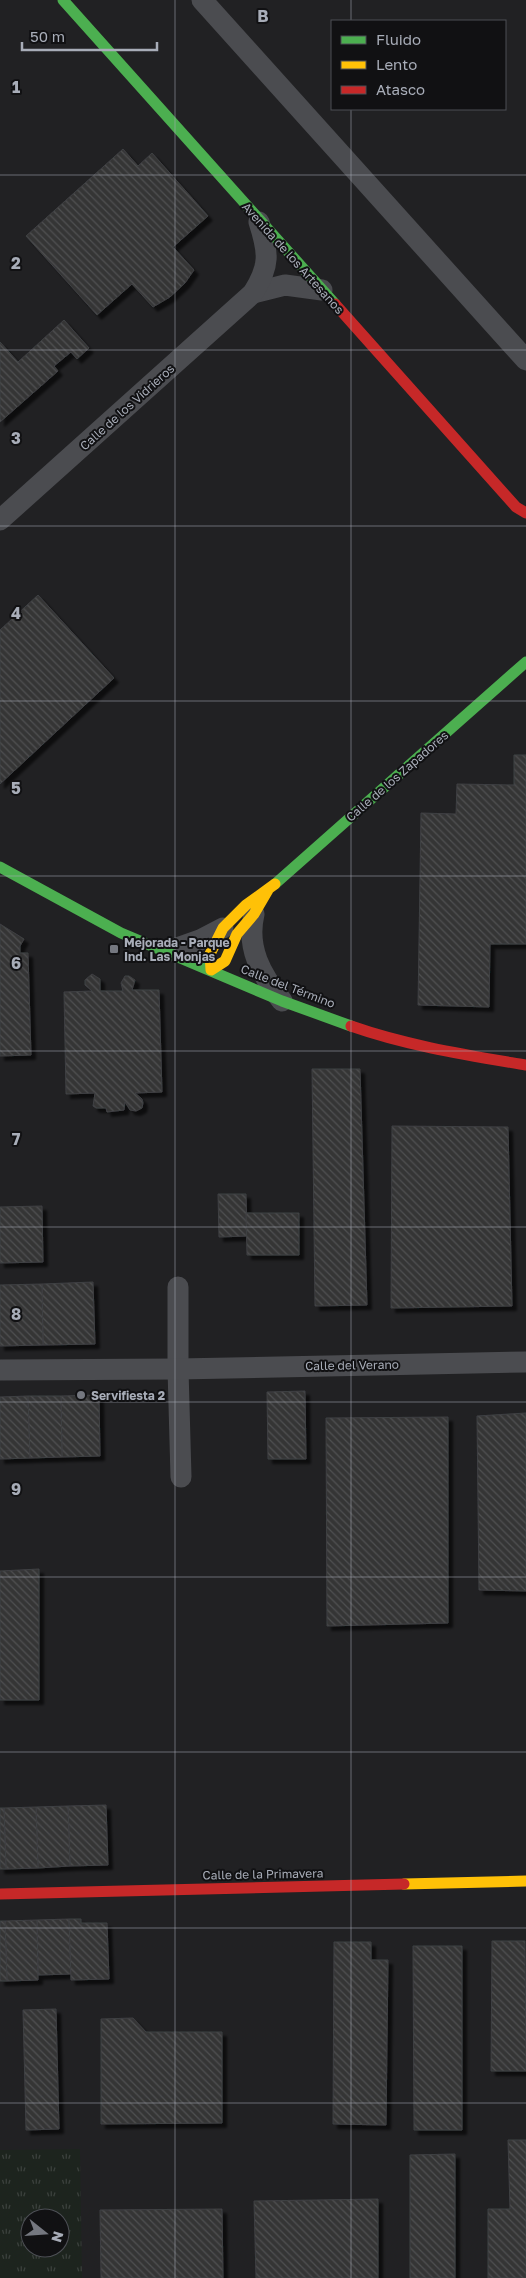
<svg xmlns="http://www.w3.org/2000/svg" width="526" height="2278" font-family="'Golos Text',sans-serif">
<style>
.built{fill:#212123;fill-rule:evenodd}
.grass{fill:url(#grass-tufts);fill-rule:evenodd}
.building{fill:url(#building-back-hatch);stroke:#3f4043;filter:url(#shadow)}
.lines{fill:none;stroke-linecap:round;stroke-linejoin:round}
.street{stroke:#4b4c50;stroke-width:21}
.fast{stroke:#4caf50;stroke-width:11}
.slow{stroke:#ffc107;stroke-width:11}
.jam{stroke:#c62828;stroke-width:11}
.grid{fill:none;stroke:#a8adb8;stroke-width:1;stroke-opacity:0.55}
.poi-dot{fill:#757880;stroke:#111113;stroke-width:2}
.labels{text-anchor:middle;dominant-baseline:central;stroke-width:4;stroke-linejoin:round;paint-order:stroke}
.street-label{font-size:12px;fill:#a8adb8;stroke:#111113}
.poi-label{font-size:12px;font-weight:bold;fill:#a8adb8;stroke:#111113;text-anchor:start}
.grid-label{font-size:16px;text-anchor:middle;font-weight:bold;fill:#a8adb8;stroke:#111113;stroke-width:4;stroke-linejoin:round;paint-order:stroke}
</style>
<defs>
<pattern id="grass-tufts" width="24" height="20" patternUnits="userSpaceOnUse" patternTransform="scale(1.25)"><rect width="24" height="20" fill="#1d241e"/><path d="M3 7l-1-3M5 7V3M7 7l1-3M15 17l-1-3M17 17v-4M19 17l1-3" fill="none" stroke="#3b413d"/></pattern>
<pattern id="building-back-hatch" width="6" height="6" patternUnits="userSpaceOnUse" patternTransform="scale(1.25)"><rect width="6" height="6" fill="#353536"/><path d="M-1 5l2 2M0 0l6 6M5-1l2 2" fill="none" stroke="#4f5051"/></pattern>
<filter id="shadow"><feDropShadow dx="4.5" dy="4.5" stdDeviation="1" flood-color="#0009"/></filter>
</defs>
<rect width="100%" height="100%" fill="#171717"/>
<path class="built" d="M0 0H526V2278H0ZM332 21H505V109H332ZM30 2218H60V2248H30Z"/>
<path class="grass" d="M80 2149 82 2278H0V2150ZM30 2218H60V2248H30Z"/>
<g class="building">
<path d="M123 149 138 166 152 153 208 216 173 247 194 270 185 283 170 297 153 307 132 284 97 315 26 236Z"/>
<path d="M64 320 89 348 77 359 71 352 54 366 58 371 0 422V342L18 362Z"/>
<path d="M38 595 114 678 0 784V630Z"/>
<path d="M514 755H526V944H490L489 1007 418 1005 421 813 456 814 457 784 514 785Z"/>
<path d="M0 924 24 939 20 946V953H28L31 1055 0 1056Z"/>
<path d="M92 974 100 979V991H123L121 983 125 976H129L135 980 132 990H159L162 1092 135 1093 142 1099 143 1103 142 1108 136 1111 130 1110 125 1102 124 1110 107 1112 106 1108H96L93 1106 95 1093 66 1094 64 992 92 991 85 985V980Z"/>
<path d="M312 1069H360L367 1305 315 1306Z"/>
<path d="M392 1126 508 1127 512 1306 391 1308Z"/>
<path d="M218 1194H246L247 1236 219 1237Z"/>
<path d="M42 1206 43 1262 0 1263V1207Z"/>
<path d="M246 1213H299V1255H247Z"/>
<path d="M93 1282 95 1344 43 1345 42 1284Z"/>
<path d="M42 1284 43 1345 0 1346V1285Z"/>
<path d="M305 1391 306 1459H268L267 1392Z"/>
<path d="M99 1395 100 1456 62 1457 61 1396Z"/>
<path d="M28 1396 30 1458 0 1459V1397Z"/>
<path d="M28 1396H61L62 1457 30 1458Z"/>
<path d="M526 1413V1591L479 1590 477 1416Z"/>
<path d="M448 1417V1623L327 1626 326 1418Z"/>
<path d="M39 1569V1700H0V1571Z"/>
<path d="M106 1805 108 1865 70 1866 68 1806Z"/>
<path d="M68 1806 70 1866 38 1868 36 1807Z"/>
<path d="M36 1807 38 1868 6 1869 4 1808Z"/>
<path d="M0 1808H4L6 1869H0Z"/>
<path d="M69 1919 71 1974 38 1975 37 1920Z"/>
<path d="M69 1919H81V1923H107L109 1979 71 1980Z"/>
<path d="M37 1920 38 1980 7 1981 5 1921Z"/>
<path d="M0 1921H5L7 1981H0Z"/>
<path d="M492 1941H525L526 2071H491Z"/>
<path d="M334 1942H371V1960H388L386 2125 333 2124Z"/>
<path d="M413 1946H462V2130H414Z"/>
<path d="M56 2009 59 2129 26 2130 23 2010Z"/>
<path d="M133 2018 146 2032H222V2123L101 2124V2019Z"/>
<path d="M508 2140H526V2278H488V2209H510Z"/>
<path d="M455 2154V2278H410V2155Z"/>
<path d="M378 2199V2278H256L254 2201Z"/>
<path d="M222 2209 223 2278H101L100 2210Z"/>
</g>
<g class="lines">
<g class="street">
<path d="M202 0 526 360"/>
<path d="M253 293 285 285 322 290"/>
<path d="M0 520 253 293C270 266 269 253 259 222"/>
<path d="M254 914C246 948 261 974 282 1001"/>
<path d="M166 952 200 940 223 928"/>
<path d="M178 1287V1369L181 1477"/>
<path d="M0 1370 178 1369 526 1362"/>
</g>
<g class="fast">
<path d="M63 0 335 304"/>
<path d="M0 867 121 933 282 1001 351 1026"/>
<path d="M275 884 526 662"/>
</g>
<g class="slow">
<path d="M268 890 254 914 237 934 225 961 211 970 210 954 223 928 246 905 275 884"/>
<path d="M404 1884 526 1881"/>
</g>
<g class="jam">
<path d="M335 304 516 507 526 513"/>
<path d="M351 1026C408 1046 467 1055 526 1065"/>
<path d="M0 1894 404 1884"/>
</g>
</g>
<path class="grid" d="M175 0V2278M351 0V21M351 109V2278M0 175H526M0 350H526M0 526H526M0 701H526M0 876H526M0 1051H526M0 1227H526M0 1402H526M0 1577H526M0 1752H526M0 1928H526M0 2103H526"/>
<g class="poi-dot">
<rect x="109" y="944" width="10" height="10" rx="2.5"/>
<circle cx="81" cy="1395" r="5"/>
</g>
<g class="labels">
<g class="street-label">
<text transform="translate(293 258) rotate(48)">Avenida de los Artesanos</text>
<text transform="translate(127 407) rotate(-42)">Calle de los Vidrieros</text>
<text transform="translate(397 776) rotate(-41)">Calle de los Zapadores</text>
<text transform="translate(288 986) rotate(21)">Calle del Término</text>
<text transform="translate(352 1365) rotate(-1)">Calle del Verano</text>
<text transform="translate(263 1874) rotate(-1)">Calle de la Primavera</text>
</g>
<g class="poi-label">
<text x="124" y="942">Mejorada - Parque<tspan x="124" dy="14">Ind. Las Monjas</tspan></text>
<text x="91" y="1395">Servifiesta 2</text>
</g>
</g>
<g class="grid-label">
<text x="263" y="22">B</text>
<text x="16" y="93">1</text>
<text x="16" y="269">2</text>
<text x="16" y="444">3</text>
<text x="16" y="619">4</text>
<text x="16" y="794">5</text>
<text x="16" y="969">6</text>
<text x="16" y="1145">7</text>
<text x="16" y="1320">8</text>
<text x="16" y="1495">9</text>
</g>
<rect x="331" y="20" width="175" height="90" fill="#111113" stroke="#4d4f55"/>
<rect x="341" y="36" width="25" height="8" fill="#4caf50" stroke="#4d4f55"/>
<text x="376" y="45" font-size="15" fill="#a8adb8">Fluido</text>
<rect x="341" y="61" width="25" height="8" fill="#ffc107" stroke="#4d4f55"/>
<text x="376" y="70" font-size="15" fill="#a8adb8">Lento</text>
<rect x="341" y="86" width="25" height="8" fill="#c62828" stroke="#4d4f55"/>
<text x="376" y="95" font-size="15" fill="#a8adb8">Atasco</text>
<g transform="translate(45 2233) rotate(107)"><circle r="24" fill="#111113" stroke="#4d4f55"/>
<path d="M0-4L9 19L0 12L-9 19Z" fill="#757880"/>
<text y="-8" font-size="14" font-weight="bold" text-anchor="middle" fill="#a8adb8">N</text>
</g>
<path d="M22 42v8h135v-8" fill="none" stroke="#a8adb8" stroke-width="2.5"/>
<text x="30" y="42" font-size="15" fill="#a8adb8" stroke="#111113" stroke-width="4" paint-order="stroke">50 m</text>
</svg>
